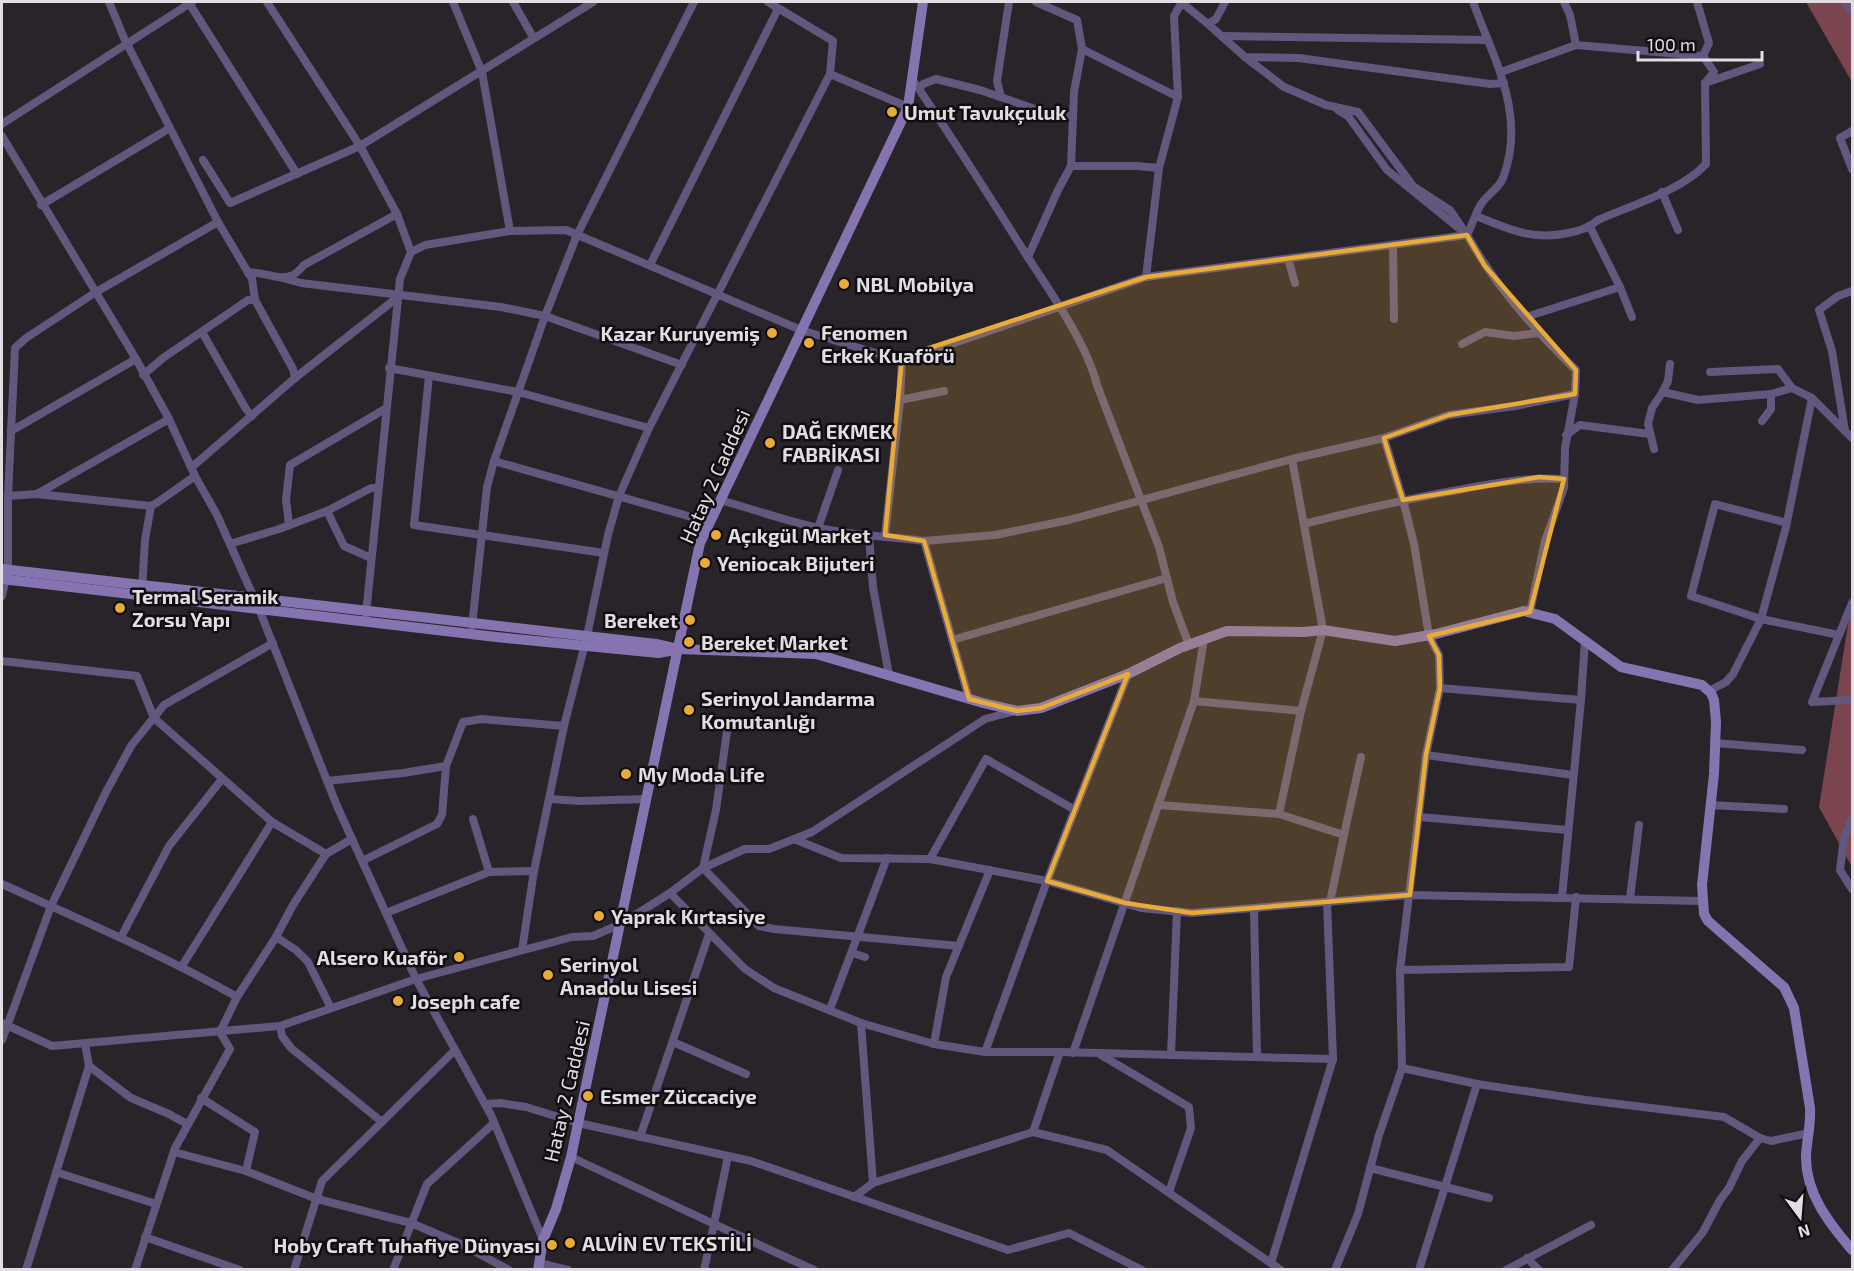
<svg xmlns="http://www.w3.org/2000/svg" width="1854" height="1271" font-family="'Exo 2',sans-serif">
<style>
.forest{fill:#7b4550}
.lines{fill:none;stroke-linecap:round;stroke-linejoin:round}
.street{stroke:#62587e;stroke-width:8}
.secondary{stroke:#8574b0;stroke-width:10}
.marked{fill:#e9ab38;fill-opacity:0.2;stroke:#e9ab38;stroke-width:4.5;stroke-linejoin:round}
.poi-dot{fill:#e9ab38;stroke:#100d10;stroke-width:2}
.labels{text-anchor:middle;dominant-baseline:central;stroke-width:5;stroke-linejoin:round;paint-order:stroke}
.poi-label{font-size:20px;font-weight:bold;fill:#e1dde2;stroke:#100d10;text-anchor:start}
.street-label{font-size:20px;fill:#e1dde2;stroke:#100d10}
</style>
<rect width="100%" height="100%" fill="#29232a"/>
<g class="forest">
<path d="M1806 2H1852V82Z"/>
<path d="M1852 599V867L1819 807Z"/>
</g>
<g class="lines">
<g class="street">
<path d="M109 2 124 38 218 222 252 279 255 300"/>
<path d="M267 2 360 146 397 214 411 252"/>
<path d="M453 2 482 72 510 231"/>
<path d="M513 2 533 37"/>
<path d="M768 2 833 41 830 74 908 107"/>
<path d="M1181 2 1208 24 1216 19 1225 2"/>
<path d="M1473 2C1494 60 1527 115 1503 178 1499 189 1486 195 1480 206 1475 215 1472 225 1467 235 1495 285 1534 330 1576 370L1575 394 1565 448 1564 488 1545 541 1530 612"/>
<path d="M1697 2 1709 43 1703 56"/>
<path d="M1845 2 1852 11"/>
<path d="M189 3 297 174"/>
<path d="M1208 24 1245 57 1299 58 1490 84 1504 83"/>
<path d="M1222 36 1487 40"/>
<path d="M1576 45 1703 56 1714 72 1705 83 1760 64"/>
<path d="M1082 49 1178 97"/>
<path d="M1245 57 1284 87 1326 105 1358 112 1413 186 1450 210 1467 235"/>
<path d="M1501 72 1576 45 1570 15 1564 2"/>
<path d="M912 79C952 137 990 197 1027 256 1051 293 1087 344 1097 385L1159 547 1173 602 1189 645"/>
<path d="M919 89 923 84 936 79 980 90 1041 111 1073 117"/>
<path d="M1001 97 997 81 1009 2"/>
<path d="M1338 110 1348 116 1387 170 1461 230"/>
<path d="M2 124 192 2"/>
<path d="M1852 131 1840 138 1852 169"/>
<path d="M2 136 136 359 169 419 195 476 217 515 259 609 337 806 416 979 491 1115 543 1240"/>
<path d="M203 160 230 203 360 146 593 2"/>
<path d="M1071 166H1136L1159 168"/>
<path d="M1662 192 1678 230"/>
<path d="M41 205 170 128"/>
<path d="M1476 216C1509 229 1533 241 1568 233 1580 231 1589 228 1598 220 1632 205 1681 191 1706 164L1705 83"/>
<path d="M1393 245 1394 319"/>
<path d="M1028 257 1058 190 1071 166 1074 92 1082 49 1077 20 1036 2"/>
<path d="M1288 259 1295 283"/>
<path d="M650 265 778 9"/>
<path d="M248 273C262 270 279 282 293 275 297 273 301 268 304 265L397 214"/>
<path d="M279 277 301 283 501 307 545 316 682 365"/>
<path d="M1146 277 1467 235"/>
<path d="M1620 287 1632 317"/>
<path d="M1526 317 1620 287 1590 227"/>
<path d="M202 332 246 409 252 416"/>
<path d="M1462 344 1485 332 1514 336 1539 333"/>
<path d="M389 368 518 392 649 428"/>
<path d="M1710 372 1778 369 1792 388"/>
<path d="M143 375 163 358 248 300H255L293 369 295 378"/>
<path d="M429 376 414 525 604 553"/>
<path d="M1663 392 1698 400 1771 394 1792 388 1812 398"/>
<path d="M900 400 944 391"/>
<path d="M1762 421 1771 409V394"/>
<path d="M11 431 136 359"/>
<path d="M1845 431 1832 351 1819 310 1838 296 1852 291"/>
<path d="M1566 435 1580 425 1649 434"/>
<path d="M1654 449 1648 424 1652 408 1662 393 1668 381 1670 364"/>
<path d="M494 461 545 316 577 235 694 2"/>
<path d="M192 467 295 378 398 297"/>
<path d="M37 494 169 419"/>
<path d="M8 496 37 494 151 506 158 502 195 476"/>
<path d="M720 500C753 509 786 521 819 528 854 536 889 536 924 541L969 699"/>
<path d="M1787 523 1715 504 1691 596 1761 619 1839 635 1812 702 1852 700"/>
<path d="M1304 524C1355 511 1406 499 1458 490 1493 483 1528 477 1564 479"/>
<path d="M289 525 286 499 290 465 385 409"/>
<path d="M818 528 838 470"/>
<path d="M885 535 900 400 902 357"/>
<path d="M869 536 873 587 889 675"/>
<path d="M924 541 995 535 1069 520 1292 459 1384 438 1449 415 1515 406 1575 394"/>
<path d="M230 544 279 529 327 511"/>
<path d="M371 558 344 546 327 511 371 488H378"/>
<path d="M142 590 145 540 151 506"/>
<path d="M2 596 8 569V496L15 348 26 338 96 292 218 222"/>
<path d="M366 614 400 279 411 252 425 245 510 231 566 230 801 330 882 355 902 357 928 352 1146 277 1159 168 1178 97 1174 16 1182 2"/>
<path d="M472 626 487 487 494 461 709 522"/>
<path d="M1839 635 1852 603"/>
<path d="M952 640 1167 578"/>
<path d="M2 661 137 676 154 718 272 822 326 854"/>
<path d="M1440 688 1581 700 1585 640"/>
<path d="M1709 691 1726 682 1733 674 1761 619 1786 527 1812 398 1852 438"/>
<path d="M1194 701 1301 711"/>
<path d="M728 724 716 810 703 868 759 926 774 929 959 946"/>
<path d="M1715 743 1802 750"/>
<path d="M1426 755 1573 775"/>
<path d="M327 781 403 773 446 766"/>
<path d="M549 799 580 801 647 799"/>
<path d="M1159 805 1279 814 1344 835 1330 902"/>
<path d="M1710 805 1784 809"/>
<path d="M1279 814 1301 711 1323 630 1292 459"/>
<path d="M1419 817 1568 830"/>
<path d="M1852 818 1844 838 1840 870 1852 889"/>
<path d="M473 819 489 872"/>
<path d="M1344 835 1361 757"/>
<path d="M794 839 841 858 930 859 1047 881 1141 908 1192 913 1410 895 1702 901"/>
<path d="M930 859 986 759 1075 810"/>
<path d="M362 861 437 824 442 815 446 766 463 722 482 719 564 726"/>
<path d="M534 871 564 726 587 636 608 535 619 496 649 428 830 74"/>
<path d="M2 884C81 920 161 954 237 997"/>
<path d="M670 893 745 969 774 988 861 1023 934 1044 985 1052H1060L1033 1132 1107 1150 1281 1270"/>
<path d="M1562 897 1581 700"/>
<path d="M1630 898 1639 825"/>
<path d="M1254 908 1257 1057"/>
<path d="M386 913 489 872 534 871 522 950"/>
<path d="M121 937 169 846 222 779"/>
<path d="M852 953 865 957"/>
<path d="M182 966 272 822"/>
<path d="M1400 970 1569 967 1576 897"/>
<path d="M331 1008 308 962 296 950 276 937 293 905 326 854 352 839"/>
<path d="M830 1009 887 858"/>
<path d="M2 1023 52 1046 280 1026 416 979 572 937 593 936 621 924 670 893 703 868 745 849H769L812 832 985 719 1015 711"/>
<path d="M280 1026 282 1036 291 1048 382 1122"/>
<path d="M2 1040 51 906 106 792 131 746 164 705 273 643"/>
<path d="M673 1042 746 1074"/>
<path d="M934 1044 946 977 990 870"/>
<path d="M985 1052 1047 881 1128 674"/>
<path d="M1060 1052 1333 1059"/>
<path d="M1073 1053 1194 701 1204 639"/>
<path d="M1101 1055 1189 1107 1191 1128 1169 1192"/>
<path d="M1171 1055 1177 911"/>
<path d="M89 1066 131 1098 169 1114 187 1124"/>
<path d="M1402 1068 1477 1084 1586 1100 1724 1117 1760 1138 1771 1141 1809 1133"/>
<path d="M201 1098 255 1132 246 1171"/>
<path d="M485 1104 500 1103 526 1107 578 1123 751 1161 1008 1250 1069 1233 1142 1270"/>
<path d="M640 1137 709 934"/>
<path d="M174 1152 246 1171 317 1199 411 1223 463 1245 509 1270"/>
<path d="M571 1157 714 1224 728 1156"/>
<path d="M1370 1168 1489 1198"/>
<path d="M56 1172 156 1204"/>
<path d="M873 1183 1033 1132"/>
<path d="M854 1197 873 1183 861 1023"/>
<path d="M145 1237 240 1270"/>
<path d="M1527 1258 1539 1270"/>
<path d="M539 1263 568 1270"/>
<path d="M1271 1263 1333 1059 1327 902"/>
<path d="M26 1270 89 1066 85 1044"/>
<path d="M135 1270 175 1148 230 1049 220 1032 237 997 276 937"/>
<path d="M294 1270 322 1181 455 1050"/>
<path d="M393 1270 427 1184 494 1123"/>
<path d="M704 1270 714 1224 814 1270"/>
<path d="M1335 1270 1358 1214 1379 1135 1402 1068 1400 970 1426 755 1440 688 1439 655 1429 636 1414 544 1403 500 1384 438"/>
<path d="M1419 1270 1477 1084"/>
<path d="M1506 1270 1591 1225"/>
<path d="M1672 1270 1703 1232 1720 1200 1729 1188 1742 1161 1760 1138"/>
</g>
<g class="secondary">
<path d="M2 569 656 644 678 649 816 654 983 703 1017 711 1041 708 1128 674 1180 648 1227 631 1304 632 1323 630 1395 641 1436 634 1524 611 1555 619 1621 667 1702 685 1711 693 1714 700 1716 722 1714 774 1702 885 1704 914 1708 921 1784 987 1794 1008 1810 1108C1811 1125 1807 1139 1806 1155 1805 1193 1829 1223 1852 1250"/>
<path d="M2 579 496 637 658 653 675 650"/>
<path d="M538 1270 543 1240 556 1209 571 1157 700 543 908 107 923 2"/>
</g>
</g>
<path class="marked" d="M1467 235 1485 266 1576 370 1575 394 1449 415 1384 438 1403 500 1539 477 1564 479 1530 612 1429 636 1439 655 1440 688 1426 755 1410 895 1192 913 1125 903 1047 881 1128 674 1041 708 1017 711 969 699 924 541 885 535 902 357 1146 277Z"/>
<g class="poi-dot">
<circle cx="892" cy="112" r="6"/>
<circle cx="844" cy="284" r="6"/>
<circle cx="772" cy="333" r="6"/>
<circle cx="809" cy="343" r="6"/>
<circle cx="770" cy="443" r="6"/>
<circle cx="716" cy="535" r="6"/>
<circle cx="705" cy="563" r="6"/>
<circle cx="120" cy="608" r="6"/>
<circle cx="690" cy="620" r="6"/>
<circle cx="689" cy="642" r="6"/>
<circle cx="689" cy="710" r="6"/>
<circle cx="626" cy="774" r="6"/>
<circle cx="599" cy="916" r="6"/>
<circle cx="459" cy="957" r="6"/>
<circle cx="548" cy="975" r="6"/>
<circle cx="398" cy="1001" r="6"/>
<circle cx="588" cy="1096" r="6"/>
<circle cx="570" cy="1243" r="6"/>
<circle cx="552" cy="1245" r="6"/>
</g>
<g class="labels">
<g class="poi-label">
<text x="904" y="112">Umut Tavukçuluk</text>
<text x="856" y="284">NBL Mobilya</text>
<text x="821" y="332">Fenomen<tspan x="821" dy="23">Erkek Kuaförü</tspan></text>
<text x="760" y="333" text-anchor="end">Kazar Kuruyemiş</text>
<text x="782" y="431">DAĞ EKMEK<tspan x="782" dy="23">FABRİKASI</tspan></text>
<text x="728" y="535">Açıkgül Market</text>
<text x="717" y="563">Yeniocak Bijuteri</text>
<text x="132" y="596">Termal Seramik<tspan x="132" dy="23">Zorsu Yapı</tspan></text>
<text x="678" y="620" text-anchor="end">Bereket</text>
<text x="701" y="642">Bereket Market</text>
<text x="701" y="698">Serinyol Jandarma<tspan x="701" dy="23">Komutanlığı</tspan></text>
<text x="638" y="774">My Moda Life</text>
<text x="611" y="916">Yaprak Kırtasiye</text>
<text x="447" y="957" text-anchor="end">Alsero Kuaför</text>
<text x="560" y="964">Serinyol<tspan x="560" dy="23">Anadolu Lisesi</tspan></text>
<text x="410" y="1001">Joseph cafe</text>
<text x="600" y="1096">Esmer Züccaciye</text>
<text x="582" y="1243">ALVİN EV TEKSTİLİ</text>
<text x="540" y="1245" text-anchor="end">Hoby Craft Tuhafiye Dünyası</text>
</g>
<g class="street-label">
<text transform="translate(714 476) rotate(-66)">Hatay 2 Caddesi</text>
<text transform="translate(566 1091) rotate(-77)">Hatay 2 Caddesi</text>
</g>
</g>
<rect width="1854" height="1271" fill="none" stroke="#e1dde2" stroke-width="6"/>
<g transform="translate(1800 1217) rotate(164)" stroke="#100d10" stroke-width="4.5" paint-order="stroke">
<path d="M0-4.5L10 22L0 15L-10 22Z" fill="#e1dde2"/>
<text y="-9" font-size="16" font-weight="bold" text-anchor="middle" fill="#e1dde2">N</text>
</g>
<path d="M1638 51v9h124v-9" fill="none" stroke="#e1dde2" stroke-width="3"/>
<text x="1647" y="51" font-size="18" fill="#e1dde2" stroke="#100d10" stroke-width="4.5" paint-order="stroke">100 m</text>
</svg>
